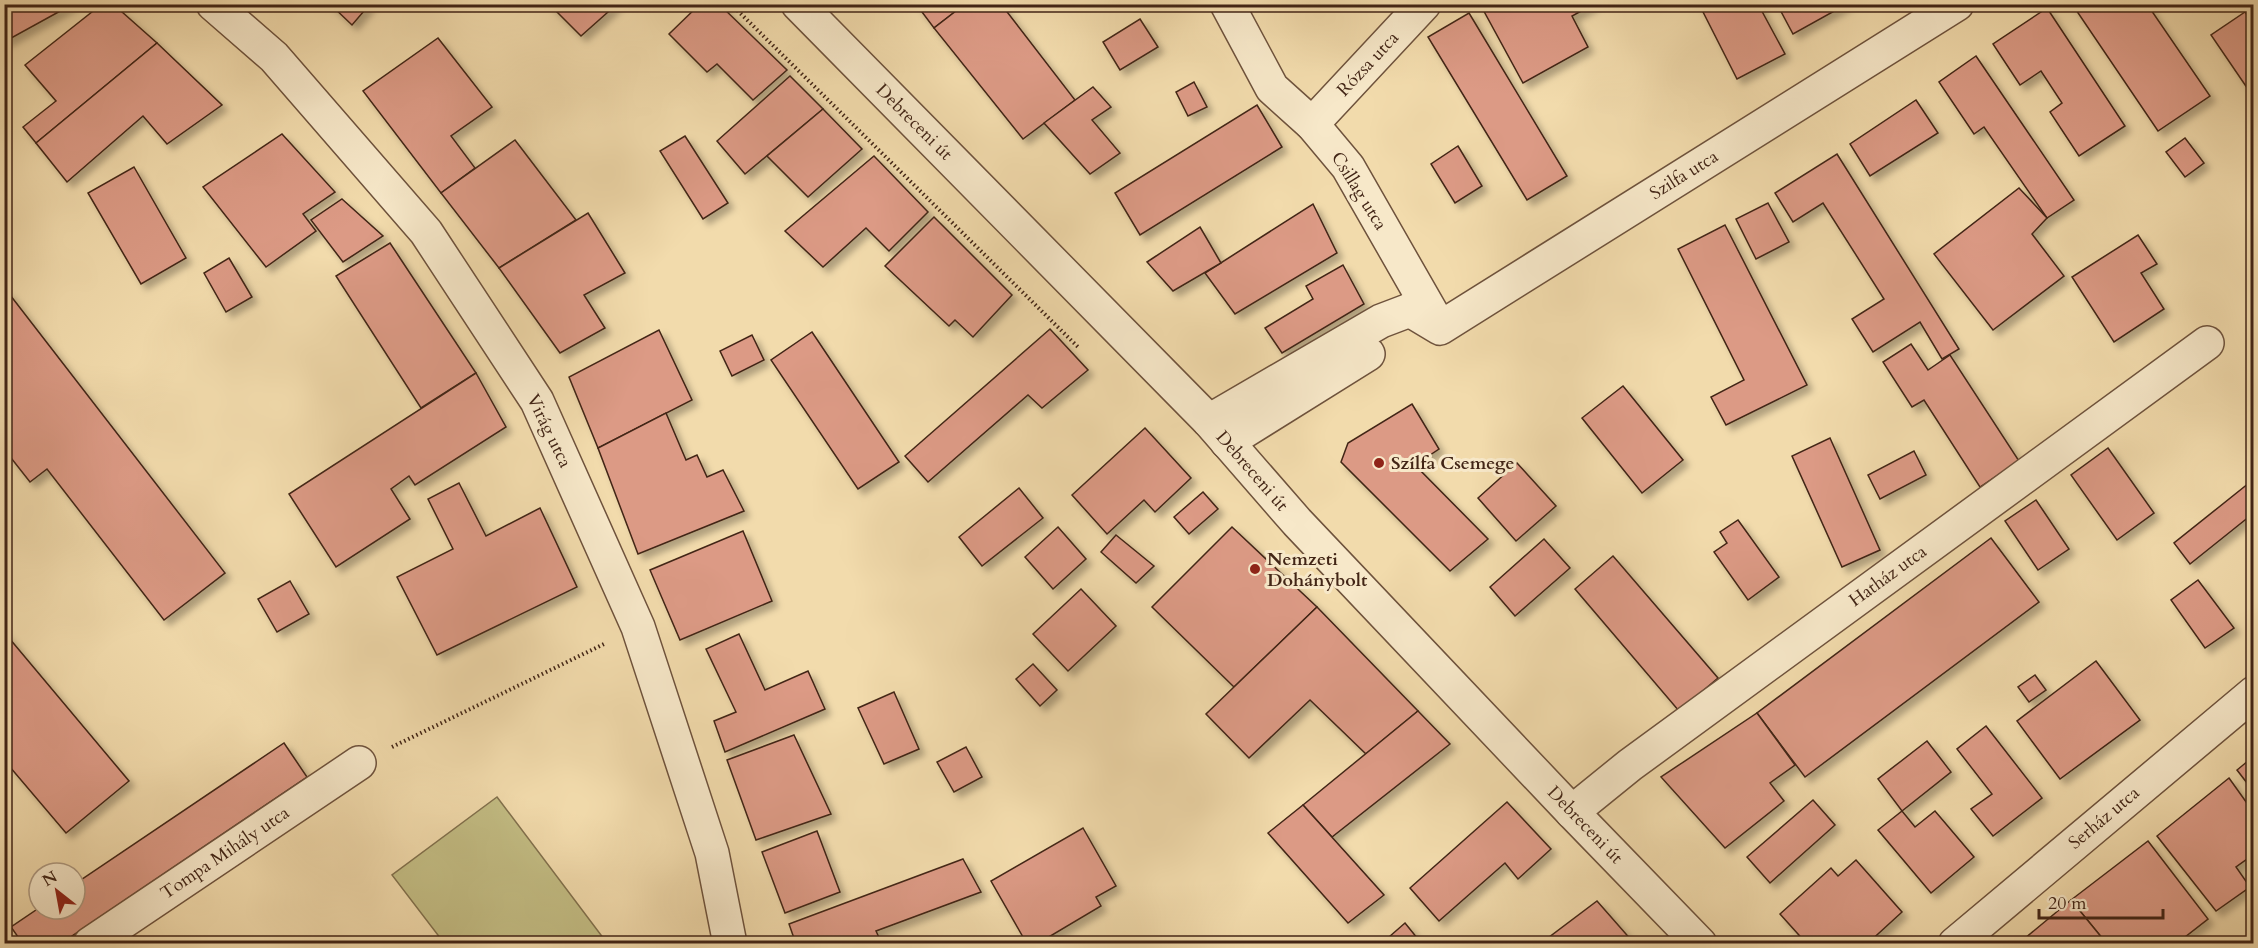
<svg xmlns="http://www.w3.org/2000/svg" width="2258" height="948" font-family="Cardo,serif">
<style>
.green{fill:#c3bd84;stroke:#82714d;stroke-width:1.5}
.building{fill:#dc9a85;stroke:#422516;stroke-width:1.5;filter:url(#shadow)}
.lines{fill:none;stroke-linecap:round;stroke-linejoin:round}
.minor-casing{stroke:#6e523c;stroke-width:36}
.path{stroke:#422516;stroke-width:4;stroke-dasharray:1.5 3;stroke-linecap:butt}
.minor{stroke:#f7e8c9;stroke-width:33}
.poi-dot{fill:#8f2418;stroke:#f7e8c9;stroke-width:2}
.labels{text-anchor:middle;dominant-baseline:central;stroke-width:6;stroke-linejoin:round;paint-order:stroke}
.street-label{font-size:18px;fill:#422516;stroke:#f7e8c9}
.poi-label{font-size:18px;font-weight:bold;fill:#422516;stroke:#f7e8c9;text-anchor:start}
</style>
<defs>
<filter id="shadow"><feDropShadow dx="5.5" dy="5.5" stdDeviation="3" flood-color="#0004"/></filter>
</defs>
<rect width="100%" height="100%" fill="#f2dbac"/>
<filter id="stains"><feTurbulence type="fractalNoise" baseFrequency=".00333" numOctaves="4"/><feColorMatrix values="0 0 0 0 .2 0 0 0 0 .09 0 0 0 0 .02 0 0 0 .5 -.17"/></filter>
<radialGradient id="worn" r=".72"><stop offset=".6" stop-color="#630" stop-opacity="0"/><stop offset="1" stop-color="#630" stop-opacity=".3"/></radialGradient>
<path class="green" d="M497 797 607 943H444L392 875Z"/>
<g class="building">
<path d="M4 4H73L4 42Z"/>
<path d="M102 4H113L157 43 36 143 23 127 56 101 25 65Z"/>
<path d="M330 4H370L352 25Z"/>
<path d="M549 4H617L581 36Z"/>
<path d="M700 4H719L787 70 753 100 717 64 707 72 669 34Z"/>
<path d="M916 4H965L934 28Z"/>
<path d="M965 4H1001L1075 100 1023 139 934 28Z"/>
<path d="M1480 4H1594L1572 16 1588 47 1523 83Z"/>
<path d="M1699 4H1758L1785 54 1737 79Z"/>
<path d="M1777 4H1847L1793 34Z"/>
<path d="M2072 4H2147L2210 96 2158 131Z"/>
<path d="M2047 8 2125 126 2079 156 2050 112 2062 103 2041 71 2020 85 1993 44Z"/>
<path d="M2245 12 2254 25V98L2211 35Z"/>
<path d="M1469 13 1567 176 1527 200 1428 37Z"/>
<path d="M1140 19 1158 47 1120 70 1103 42Z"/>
<path d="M438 38 492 107 451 136 475 168 441 193 363 91Z"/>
<path d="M157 43 222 105 167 144 143 116 67 182 36 143Z"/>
<path d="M1976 56 2074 200 2047 218 1984 127 1974 134 1939 82Z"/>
<path d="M790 76 823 109 745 174 717 141Z"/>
<path d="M1194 82 1207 107 1188 116 1176 92Z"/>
<path d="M1093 87 1111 107 1092 120 1120 153 1090 174 1044 123Z"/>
<path d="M1916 100 1938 133 1870 176 1850 144Z"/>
<path d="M1257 105 1282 147 1140 235 1115 193Z"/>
<path d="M823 109 862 149 808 197 767 156Z"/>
<path d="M282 134 335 192 303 214 316 231 266 267 203 187Z"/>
<path d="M685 136 728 203 703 219 660 151Z"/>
<path d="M2185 138 2204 163 2185 177 2166 152Z"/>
<path d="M515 140 576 220 499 268 441 193Z"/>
<path d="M1458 146 1482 186 1455 203 1431 164Z"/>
<path d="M1837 154 1959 349 1942 359 1920 322 1873 352 1852 319 1884 299 1823 203 1793 222 1775 193Z"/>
<path d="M874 156 928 212 889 251 866 228 823 267 785 231Z"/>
<path d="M134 167 186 258 141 284 88 193Z"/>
<path d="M2019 188 2047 218 2032 234 2064 276 1993 330 1934 254Z"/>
<path d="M342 199 383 236 343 262 311 220Z"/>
<path d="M1768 203 1789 242 1756 259 1736 219Z"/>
<path d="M1313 204 1337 253 1235 314 1205 273Z"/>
<path d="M588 213 625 273 584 295 605 328 560 353 499 268Z"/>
<path d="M934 217 1012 295 973 337 955 320 949 326 885 266Z"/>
<path d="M1725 225 1807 385 1726 425 1711 397 1744 380 1678 249Z"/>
<path d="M1200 227 1221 263 1173 291 1147 262Z"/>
<path d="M2138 235 2157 264 2141 273 2164 309 2114 342 2072 277Z"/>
<path d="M390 243 476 373 421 408 336 276Z"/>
<path d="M229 258 252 297 226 312 204 273Z"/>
<path d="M1343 265 1364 304 1282 353 1265 328 1313 299 1306 286Z"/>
<path d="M7 291 225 573 164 620 47 469 30 482 4 449V294Z"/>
<path d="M1050 329 1088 370 1042 408 1028 395 928 482 905 456Z"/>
<path d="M659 330 692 400 598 448 569 377Z"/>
<path d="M812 332 899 462 858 489 771 360Z"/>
<path d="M752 335 764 360 732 376 720 351Z"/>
<path d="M1911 344 1928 370 1950 355 2019 461 1980 487 1924 400 1912 407 1883 362Z"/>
<path d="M476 373 506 427 415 485 409 476 391 489 410 519 336 567 289 494Z"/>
<path d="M1623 386 1683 460 1642 493 1582 418Z"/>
<path d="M1412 404 1439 449 1415 465 1488 539 1450 571 1341 462 1348 443Z"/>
<path d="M666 413 686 460 697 455 707 477 723 470 744 511 638 554 598 448Z"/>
<path d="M1145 428 1191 478 1155 512 1144 500 1107 534 1072 495Z"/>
<path d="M1830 438 1880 550 1842 567 1792 456Z"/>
<path d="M2108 448 2154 513 2117 540 2071 475Z"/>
<path d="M1914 451 1926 475 1880 499 1868 475Z"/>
<path d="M1517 463 1556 506 1516 541 1478 498Z"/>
<path d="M2254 479V521L2250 516 2190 564 2174 543Z"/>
<path d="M459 483 486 536 540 508 577 587 437 655 397 577 453 549 428 499Z"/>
<path d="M1019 488 1043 518 982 566 959 537Z"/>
<path d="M1203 492 1218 509 1189 534 1174 517Z"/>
<path d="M2036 500 2069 549 2038 570 2005 521Z"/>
<path d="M1738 520 1779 577 1748 600 1714 552 1727 543 1720 532Z"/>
<path d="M1058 527 1086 559 1053 589 1025 557Z"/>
<path d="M1232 527 1317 607 1234 687 1152 607Z"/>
<path d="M743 531 772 601 680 640 650 570Z"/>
<path d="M1116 535 1154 566 1136 583 1101 552Z"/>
<path d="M1991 538 2039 602 1805 777 1757 713Z"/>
<path d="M1544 539 1570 568 1515 616 1490 587Z"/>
<path d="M1613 556 1718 678 1679 711 1575 589Z"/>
<path d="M2198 580 2234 628 2205 648 2171 600Z"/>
<path d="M290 581 309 614 277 632 258 599Z"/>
<path d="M1081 589 1116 626 1068 671 1033 634Z"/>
<path d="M1317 607 1418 711 1366 754 1310 700 1249 758 1206 714Z"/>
<path d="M4 632 129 781 66 833 4 760Z"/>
<path d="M739 634 765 690 808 671 825 709 725 752 714 721 736 712 706 649Z"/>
<path d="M2096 661 2140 720 2060 779 2017 721Z"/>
<path d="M1033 664 1057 690 1040 706 1016 679Z"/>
<path d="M2035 675 2046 690 2029 702 2018 687Z"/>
<path d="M894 692 919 749 884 764 858 708Z"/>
<path d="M1418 711 1450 744 1332 837 1303 805Z"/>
<path d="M1757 713 1795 765 1770 783 1784 801 1725 848 1661 777Z"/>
<path d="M1986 726 2042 798 1993 836 1971 809 1992 794 1957 749Z"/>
<path d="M794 735 831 814 756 840 727 760Z"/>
<path d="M1927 741 1951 772 1902 811 1878 779Z"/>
<path d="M284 743 307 777 60 944H23L11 927 39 908 75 909V884Z"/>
<path d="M966 747 982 777 954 792 937 762Z"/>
<path d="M2254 756V792L2237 770Z"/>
<path d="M2229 778 2254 813V854L2236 867 2250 887 2216 911 2157 836Z"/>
<path d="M1813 800 1835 825 1770 883 1747 857Z"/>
<path d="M1507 802 1551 849 1518 879 1505 863 1439 921 1410 888Z"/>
<path d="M1303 805 1384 895 1348 923 1268 833Z"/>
<path d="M1902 811 1915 827 1935 811 1974 857 1931 893 1878 830Z"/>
<path d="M1083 828 1116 886 1096 897 1101 906 1037 944H1027L991 881Z"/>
<path d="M817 831 840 892 785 913 762 852Z"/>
<path d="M2148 841 2208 919 2176 944H2107L2071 900Z"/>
<path d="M963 859 981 892 876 931 882 944H796L789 924Z"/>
<path d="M1856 860 1902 912 1867 944H1807L1780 914 1831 868 1838 876Z"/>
<path d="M2071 900 2107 944H2018Z"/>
<path d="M1597 901 1633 942 1540 944Z"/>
<path d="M1405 923 1422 944H1381Z"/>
</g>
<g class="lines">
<g class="minor-casing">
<g id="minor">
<path d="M213 4 274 57 426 232 537 401 638 627 712 853 730 944"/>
<path d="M798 4 1209 421 1297 522 1572 812 1700 944"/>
<path d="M1227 4 1272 88 1312 124 1348 167 1439 326"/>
<path d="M1312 124 1424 4"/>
<path d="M1410 310 1440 328 1957 4"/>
<path d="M1209 421 1381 321 1410 310"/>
<path d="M1227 442 1368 354"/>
<path d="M1572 812 1630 765 2207 343"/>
<path d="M90 944 359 763"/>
<path d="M1955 944 2254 693"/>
</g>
</g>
<g class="path">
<path d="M731 4 1079 348"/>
<path d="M392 747 604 644"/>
</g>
<use href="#minor" class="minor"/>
</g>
<g class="poi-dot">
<circle cx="1379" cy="463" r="6"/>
<circle cx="1255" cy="569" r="6"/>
</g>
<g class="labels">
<g class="street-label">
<text transform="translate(1368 64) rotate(-47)">Rózsa utca</text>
<text transform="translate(914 122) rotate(45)">Debreceni út</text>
<text transform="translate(1684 175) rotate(-32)">Szilfa utca</text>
<text transform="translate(1359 191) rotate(58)">Csillag utca</text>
<text transform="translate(549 431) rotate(64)">Virág utca</text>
<text transform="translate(1252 471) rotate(49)">Debreceni út</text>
<text transform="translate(1888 576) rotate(-36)">Hatház utca</text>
<text transform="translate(2104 818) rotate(-40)">Serház utca</text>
<text transform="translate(1585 825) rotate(46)">Debreceni út</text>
<text transform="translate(225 853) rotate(-34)">Tompa Mihály utca</text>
</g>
<g class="poi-label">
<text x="1391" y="463">Szílfa Csemege</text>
<text x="1267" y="559">Nemzeti<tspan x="1267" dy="21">Dohánybolt</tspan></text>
</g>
</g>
<rect width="2258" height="948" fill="none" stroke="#f2dbac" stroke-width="24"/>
<rect x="6" y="6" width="2246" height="936" fill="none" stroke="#422516" stroke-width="3"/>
<rect x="12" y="12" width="2234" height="924" fill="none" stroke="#422516" stroke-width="1.5"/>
<g transform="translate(57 891) rotate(329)"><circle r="28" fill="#f7e8c9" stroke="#af9a81" stroke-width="1.5"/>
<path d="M0-4.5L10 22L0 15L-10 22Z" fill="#8f2418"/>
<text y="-9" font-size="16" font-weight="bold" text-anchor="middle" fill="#422516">N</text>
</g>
<path d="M2039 909v9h124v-9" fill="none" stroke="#422516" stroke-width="3"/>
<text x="2048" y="909" font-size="18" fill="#422516" stroke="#f7e8c9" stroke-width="4.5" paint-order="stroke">20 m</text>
<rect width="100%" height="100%" filter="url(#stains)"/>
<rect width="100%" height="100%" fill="url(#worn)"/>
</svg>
